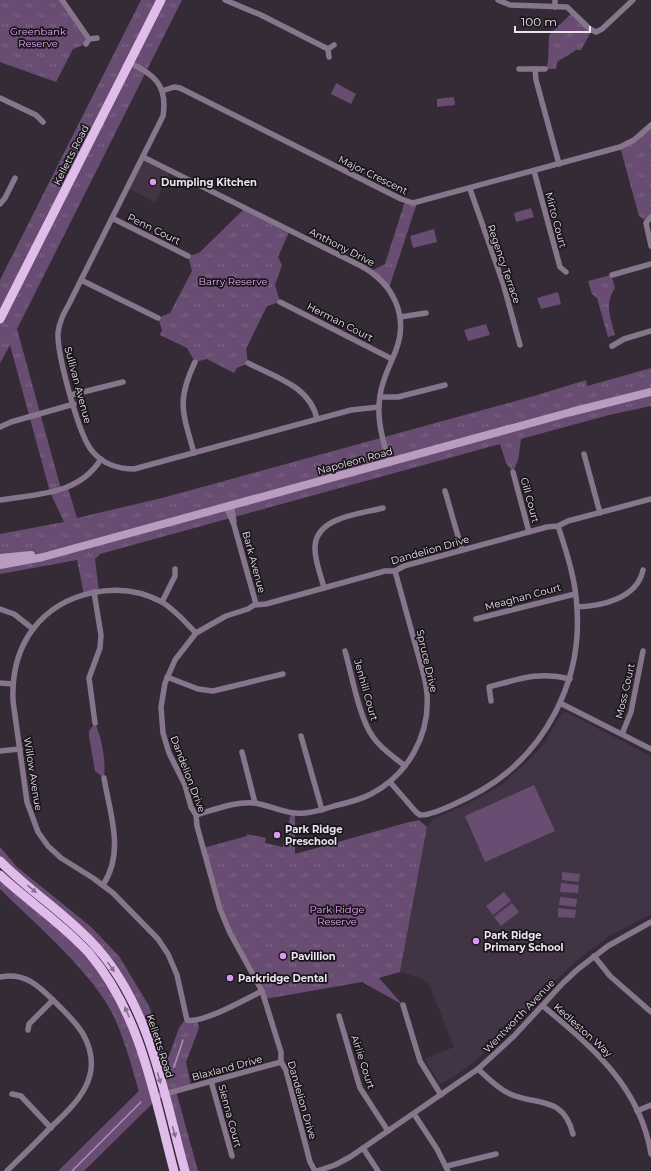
<svg xmlns="http://www.w3.org/2000/svg" width="651" height="1171" font-family="Montserrat,sans-serif">
  <style>
    .built { fill: #413545 }
    .grass { fill: #684c71 }
    .park { fill: url(#park-tufts) }
    .lines { fill: none; stroke-linecap: round; stroke-linejoin: round }
    .stream { stroke: #ae90b6; stroke-width: 1.5 }
    .minor { stroke: #87758c; stroke-width: 5.5 }
    .secondary { stroke: #b99dc1; stroke-width: 8 }
    .primary { stroke: #e0bceb; stroke-width: 9 }
    .oneway { fill: #86718d }
    .poi-dot { fill: #de98f2; stroke: #19151a; stroke-width: 1.5 }
    .labels { text-anchor: middle; dominant-baseline: central; stroke-width: 3.5; stroke-linejoin: round; paint-order: stroke }
    .park-label { font-size: 10px; fill: #e4abf5; stroke: #19151a }
    .street-label { font-size: 10px; fill: #e9e3eb; stroke: #19151a }
    .poi-label { font-size: 10px; font-weight: bold; fill: #e9e3eb; stroke: #19151a; text-anchor: start }
  </style>
  <defs>
    <pattern id="park-tufts" width="24" height="20" patternUnits="userSpaceOnUse"><rect width="24" height="20" fill="#684c71"/><path d="M3 7l-1-3M5 7V3M7 7l1-3M15 17l-1-3M17 17v-4M19 17l1-3" fill="none" stroke="#7e6685"/></pattern>
  </defs>
  <rect width="100%" height="100%" fill="#342b37"/>
  <g class="built">
    <path d="M143,157L171,170L155,202L127,188Z"/>
    <path d="M566,712L651,756V914L611,935L580,958L557,979L530,1009L494,1045L464,1070L443,1083H439L425,1059L454,1047L429,984L423,979L400,972L427,827L433,819L468,804L503,784L534,755L544,744L562,713Z"/>
  </g>
  <g class="grass">
    <path d="M336,83L356,94L351,104L331,94Z"/>
    <path d="M454,97L455,105L437,107V99Z"/>
    <path d="M531,208L534,217L516,222L514,213Z"/>
    <path d="M434,229L437,242L413,248L410,236Z"/>
    <path d="M558,292L561,304L541,309L537,298Z"/>
    <path d="M486,324L490,335L468,341L464,330Z"/>
    <path d="M95,723C102,739 106,760 104,778L95,771L89,736V731Z"/>
    <path d="M534,785L555,831L485,862L465,816Z"/>
    <path d="M562,872L580,874L579,882L562,880Z"/>
    <path d="M561,883L579,885L578,893L560,892Z"/>
    <path d="M504,892L511,901L493,915L486,906Z"/>
    <path d="M560,897L577,899L576,907L559,905Z"/>
    <path d="M512,903L519,912L501,926L494,917Z"/>
    <path d="M558,908L576,910L575,918L558,917Z"/>
    <path d="M150,1080L155,1101L84,1171H58Z"/>
  </g>
  <g class="park">
    <path d="M0,0H62L89,39L86,44L73,49L56,82L0,62Z"/>
    <path d="M141,0H182L17,329L61,489L68,488L77,518L162,498L534,396L586,380L587,386L651,368V406L609,415L521,439L518,460L513,472L506,463L500,444L100,554L95,559L99,592L84,595L77,560L0,574V565L60,551L0,558V534L64,522L50,492L10,345L0,363V280Z"/>
    <path d="M573,12L592,30L581,50H576L557,62L556,69H545L548,62L549,35Z"/>
    <path d="M651,125V217L646,221L639,216L620,147Z"/>
    <path d="M405,201L417,203L389,288L371,271L385,264Z"/>
    <path d="M245,208L290,230L278,257L282,265L275,285L280,302L267,306L246,349L248,363L237,368L234,373L207,359L195,362L187,348L160,335L162,330L158,318L170,313L192,271L188,256L199,253Z"/>
    <path d="M611,275L615,288C604,303 611,319 615,335L608,337L597,298L592,294L588,281Z"/>
    <path d="M291,813L295,814V854L409,822L419,820L427,827L400,972L379,978L403,1005L362,982L265,999L230,933L203,848L247,836V834L266,838L265,843L283,847Z"/>
    <path d="M0,847L17,867L90,926L119,956L149,1006L166,1057L169,1056L179,1028L186,1018L197,1019L199,1028L186,1062L191,1086L176,1091L198,1171H185L147,1035L106,960L0,861Z"/>
    <path d="M0,875L59,925L115,989L150,1080L139,1092C132,1067 125,1042 115,1019C95,974 35,924 0,889Z"/>
  </g>
  <g class="lines">
    <g class="stream">
      <path d="M174,1067L183,1040"/>
      <path d="M72,1171L141,1102"/>
    </g>
    <g class="minor">
      <path d="M62,0L89,39"/>
      <path d="M225,0L261,15L328,49"/>
      <path d="M498,0L510,5L567,7L590,29L596,32L602,29L633,0"/>
      <path d="M555,0V7"/>
      <path d="M86,44L89,39L97,38"/>
      <path d="M329,57L328,49L334,45"/>
      <path d="M128,62C154,74 168,85 163,116L69,304C64,313 59,322 58,333C57,353 79,438 93,452C103,464 119,469 134,469L351,410L379,407"/>
      <path d="M519,69H545"/>
      <path d="M535,69L536,80L559,164"/>
      <path d="M162,91L174,87L180,88L401,199L413,203L620,147L634,140L651,125"/>
      <path d="M0,98L36,115L43,122"/>
      <path d="M143,157L363,267C393,284 409,316 396,350C390,366 382,379 380,396C376,419 383,440 389,462"/>
      <path d="M534,171L560,267L566,272"/>
      <path d="M470,189L503,283L520,345"/>
      <path d="M0,204L5,198L15,178"/>
      <path d="M651,217L646,223L651,246"/>
      <path d="M112,218L188,256"/>
      <path d="M612,275L651,264"/>
      <path d="M81,280L158,318"/>
      <path d="M280,302L392,359"/>
      <path d="M400,317L426,313"/>
      <path d="M612,346L624,339L651,331"/>
      <path d="M248,363C275,377 310,386 317,419"/>
      <path d="M71,395L123,382"/>
      <path d="M380,397H398L445,385"/>
      <path d="M0,427L11,422L74,404"/>
      <path d="M194,453C183,413 176,402 195,362"/>
      <path d="M584,454L600,513"/>
      <path d="M513,472L529,532"/>
      <path d="M445,491L462,550"/>
      <path d="M0,500C37,494 79,495 101,459"/>
      <path d="M231,504L234,522"/>
      <path d="M226,506L234,525L256,604"/>
      <path d="M324,588C321,575 315,562 315,549C314,517 360,514 383,508"/>
      <path d="M94,592L101,635L100,648L89,678L95,723"/>
      <path d="M162,602L175,576V569"/>
      <path d="M577,607C601,606 637,599 643,570"/>
      <path d="M0,609L14,614L33,629"/>
      <path d="M476,619L575,594"/>
      <path d="M196,633C185,622 175,610 162,602C120,579 62,591 33,629C17,650 12,676 13,701L27,802L38,832L48,846L61,858L93,878L113,893L158,939L168,954L177,975L187,1020C202,1024 246,999 262,991"/>
      <path d="M345,651C352,675 359,718 373,737C381,749 394,757 405,766"/>
      <path d="M167,677L198,689L213,691L283,674"/>
      <path d="M0,683L13,684"/>
      <path d="M491,701L489,687C519,679 539,671 570,679"/>
      <path d="M560,703L651,749"/>
      <path d="M622,734L631,712L643,651"/>
      <path d="M301,736L322,810"/>
      <path d="M0,751L20,749"/>
      <path d="M242,752L255,803"/>
      <path d="M390,782L416,812L420,815C433,816 470,797 482,790C545,753 582,682 577,609C576,581 567,553 558,526"/>
      <path d="M196,815C214,810 235,801 255,803C272,806 287,815 305,813C315,812 325,809 334,806C347,803 360,800 371,794C408,775 430,735 427,694C426,678 420,662 416,647C409,622 402,597 395,571"/>
      <path d="M103,885C125,852 110,814 104,778"/>
      <path d="M594,956L610,976L651,1012"/>
      <path d="M0,977C25,972 39,986 55,1002C65,1012 76,1022 83,1034C106,1075 78,1102 50,1128C36,1143 21,1157 7,1171"/>
      <path d="M403,1005L420,1061L441,1095"/>
      <path d="M543,1006C592,1047 640,1086 651,1154"/>
      <path d="M339,1016L360,1088L388,1131"/>
      <path d="M28,1030L29,1024L53,1000"/>
      <path d="M478,1069C488,1078 497,1088 510,1094C537,1106 563,1095 573,1134"/>
      <path d="M211,1081L232,1156"/>
      <path d="M12,1094L21,1096L51,1128"/>
      <path d="M154,1097L281,1062"/>
      <path d="M637,1111L651,1105"/>
      <path d="M414,1114L437,1149L448,1171"/>
      <path d="M363,1148L378,1171"/>
      <path d="M447,1166L496,1154"/>
      <path d="M315,1171L310,1162L286,1070L281,1062V1052L262,991L230,933L220,909L197,826L196,815L191,807L185,785L169,753L163,733L161,707L165,683L175,660L196,633L226,616L248,609L254,605L266,604L385,571H395L404,566L547,527L558,526L568,521L651,499"/>
      <path d="M317,1171L335,1165L350,1157L478,1069L514,1036L563,983L578,969L608,946L651,922"/>
    </g>
    <g class="secondary">
      <path d="M0,558L31,555"/>
      <path d="M0,565L43,557L571,412L651,392"/>
    </g>
    <g class="primary">
      <path d="M0,319L161,0"/>
      <path d="M0,861C30,892 68,915 97,948C151,1009 164,1095 185,1171"/>
      <path d="M0,875C29,902 63,924 89,953C141,1014 154,1096 174,1171"/>
    </g>
  </g>
  <defs><path id="oneway-solid" d="M-6-.8H1V-3.2L6.5 0L1 3.2V.8H-6Z"/></defs>
  <g class="oneway">
    <use href="#oneway-solid" transform="translate(32 889) rotate(40)"/>
    <use href="#oneway-solid" transform="translate(111 967) rotate(54)"/>
    <use href="#oneway-solid" transform="translate(127 1012) rotate(-114)"/>
    <use href="#oneway-solid" transform="translate(159 1078) rotate(74)"/>
    <use href="#oneway-solid" transform="translate(174 1132) rotate(75)"/>
  </g>
  <g class="poi-dot">
    <circle cx="153" cy="182" r="4"/>
    <circle cx="277" cy="835" r="4"/>
    <circle cx="476" cy="941" r="4"/>
    <circle cx="283" cy="956" r="4"/>
    <circle cx="230" cy="978" r="4"/>
  </g>
  <g class="labels">
    <g class="park-label">
      <text x="38" y="31">Greenbank<tspan x="38" dy="12">Reserve</tspan></text>
      <text x="233" y="281">Barry Reserve</text>
      <text x="337" y="909">Park Ridge<tspan x="337" dy="12">Reserve</tspan></text>
    </g>
    <g class="street-label">
      <text transform="translate(71 155) rotate(-63)">Kelletts Road</text>
      <text transform="translate(373 175) rotate(26)">Major Crescent</text>
      <text transform="translate(556 220) rotate(75)">Mirto Court</text>
      <text transform="translate(154 229) rotate(26)">Penn Court</text>
      <text transform="translate(342 247) rotate(27)">Anthony Drive</text>
      <text transform="translate(504 264) rotate(71)">Regency Terrace</text>
      <text transform="translate(340 322) rotate(27)">Herman Court</text>
      <text transform="translate(78 385) rotate(75)">Sullivan Avenue</text>
      <text transform="translate(355 461) rotate(-15)">Napoleon Road</text>
      <text transform="translate(530 500) rotate(75)">Gill Court</text>
      <text transform="translate(430 550) rotate(-16)">Dandelion Drive</text>
      <text transform="translate(254 562) rotate(75)">Bark Avenue</text>
      <text transform="translate(523 597) rotate(-15)">Meaghan Court</text>
      <text transform="translate(427 661) rotate(77)">Spruce Drive</text>
      <text transform="translate(366 690) rotate(74)">Jenhill Court</text>
      <text transform="translate(625 691) rotate(-77)">Moss Court</text>
      <text transform="translate(33 774) rotate(81)">Willow Avenue</text>
      <text transform="translate(188 774) rotate(69)">Dandelion Drive</text>
      <text transform="translate(519 1016) rotate(-46)">Wentworth Avenue</text>
      <text transform="translate(583 1030) rotate(42)">Kedleston Way</text>
      <text transform="translate(160 1046) rotate(72)">Kelletts Road</text>
      <text transform="translate(363 1062) rotate(72)">Airlie Court</text>
      <text transform="translate(227 1068) rotate(-15)">Blaxland Drive</text>
      <text transform="translate(302 1100) rotate(74)">Dandelion Drive</text>
      <text transform="translate(230 1116) rotate(75)">Sienna Court</text>
    </g>
    <g class="poi-label">
      <text x="161" y="182">Dumpling Kitchen</text>
      <text x="285" y="829">Park Ridge<tspan x="285" dy="12">Preschool</tspan></text>
      <text x="484" y="935">Park Ridge<tspan x="484" dy="12">Primary School</tspan></text>
      <text x="291" y="956">Pavillion</text>
      <text x="238" y="978">Parkridge Dental</text>
    </g>
  </g>
  <path d="M515 26v6h75v-6" fill="none" stroke="#e9e3eb" stroke-width="2"/>
  <text x="521" y="26" font-size="12" fill="#e9e3eb" stroke="#19151a" stroke-width="3" paint-order="stroke">100 m</text>
</svg>
